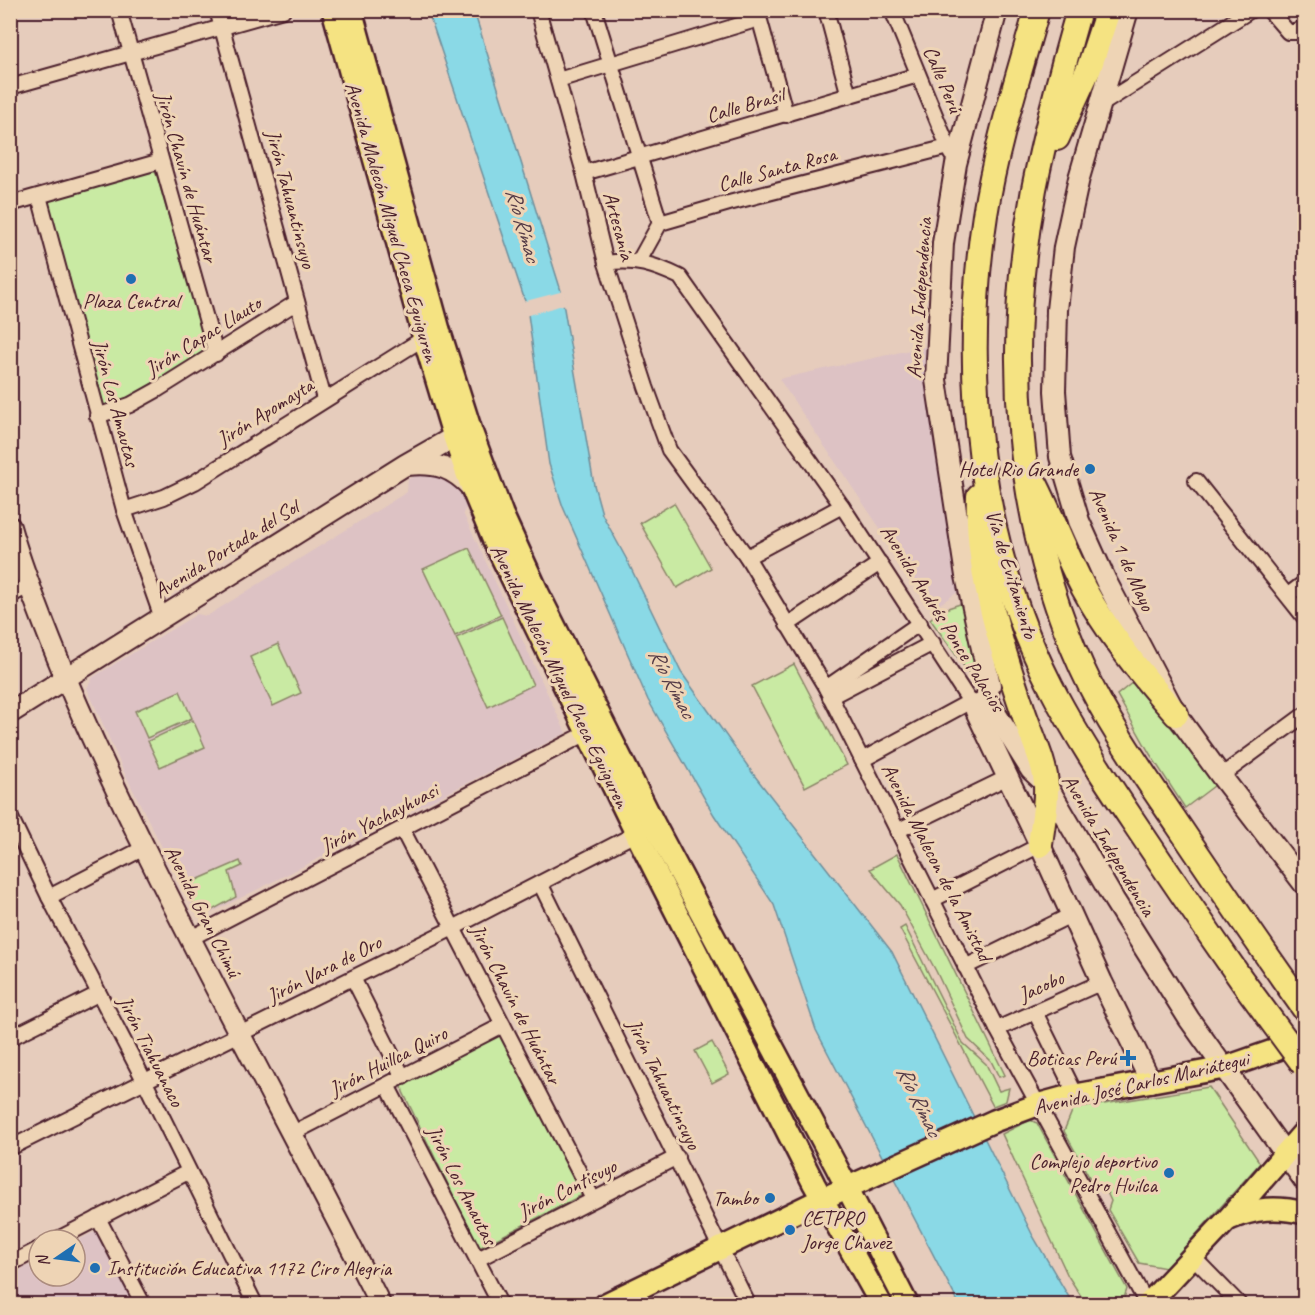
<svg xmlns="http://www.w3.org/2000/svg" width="1315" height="1315" font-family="Caveat,sans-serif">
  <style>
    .built { fill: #ddc2c4 }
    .green { fill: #c9eaa3; stroke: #8a8467; stroke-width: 1.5 }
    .water { fill: #8ad9e6; stroke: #708f9b; stroke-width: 1.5 }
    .pier { fill: #e6ccbc }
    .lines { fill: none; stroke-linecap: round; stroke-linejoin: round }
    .street-casing { stroke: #4a1f2b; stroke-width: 18 }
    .secondary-casing { stroke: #4a1f2b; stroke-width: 24 }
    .primary-casing { stroke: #4a1f2b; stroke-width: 26 }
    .highway-casing { stroke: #4a1f2b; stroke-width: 28 }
    .street { stroke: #eed4b5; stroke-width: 14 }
    .secondary { stroke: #eed4b5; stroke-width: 20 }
    .primary { stroke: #f5e382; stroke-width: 21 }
    .highway { stroke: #f5e382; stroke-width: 24 }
    .highway-bridge-casing { stroke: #4a1f2b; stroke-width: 28; stroke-linecap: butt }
    .highway-bridge { stroke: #f5e382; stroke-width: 24 }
    .poi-dot { fill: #1f6fb2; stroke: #eed4b5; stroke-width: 2 }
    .labels { text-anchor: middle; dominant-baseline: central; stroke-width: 6; stroke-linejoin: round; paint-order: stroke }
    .street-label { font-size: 21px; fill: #4a1f2b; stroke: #eed4b5 }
    .poi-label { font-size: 21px; fill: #4a1f2b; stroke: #eed4b5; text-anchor: end }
    .water-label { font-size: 22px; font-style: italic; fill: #543b47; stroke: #eed4b5 }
  </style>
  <rect width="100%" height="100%" fill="#e6ccbc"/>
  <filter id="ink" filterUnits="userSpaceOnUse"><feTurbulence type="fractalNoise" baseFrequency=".0167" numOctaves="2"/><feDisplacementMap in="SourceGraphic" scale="12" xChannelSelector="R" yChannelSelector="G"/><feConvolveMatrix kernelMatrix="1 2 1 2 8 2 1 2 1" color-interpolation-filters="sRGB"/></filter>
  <g filter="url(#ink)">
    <g class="built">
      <path d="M928,346L937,456L958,592L934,608L779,379Z"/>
      <path d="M436,472L446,474L470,500L463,513L566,733L207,915L195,912L124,772L87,688L93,677L197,614L207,616L407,492L408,479L416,475Z"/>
      <path d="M96,1231L134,1304H11V1275L39,1260V1276H75V1242Z"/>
    </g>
    <g class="green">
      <path d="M148,170H154L157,176L206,346L201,354L132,396L105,406L102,404L47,206L48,200Z"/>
      <path d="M674,503L711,568L677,588L640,523Z"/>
      <path d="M469,548L501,615L455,636L423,569Z"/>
      <path d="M963,603L976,667L971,676L930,619L942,610Z"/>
      <path d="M502,617L533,685L488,707L456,638Z"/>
      <path d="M278,644L301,693L273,706L250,657Z"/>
      <path d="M794,664L847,765L805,787L752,686Z"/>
      <path d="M1133,682L1218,783L1185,808L1150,754L1117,695Z"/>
      <path d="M180,691L192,718L147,738L135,711Z"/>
      <path d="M193,720L205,747L160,767L148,741Z"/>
      <path d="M897,854L1005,1075L999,1077L991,1061L968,1039L936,971L900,905L870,869Z"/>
      <path d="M240,861L242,866L229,872L236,897L207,913L197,910L185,885Z"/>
      <path d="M905,926L963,1043L986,1064L999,1091L1009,1088L1006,1101L993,1106L900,929Z"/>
      <path d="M499,1032L584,1194L479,1248L403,1092L402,1086L405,1083Z"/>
      <path d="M712,1042L729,1074L712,1083L695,1051Z"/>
      <path d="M1209,1087L1260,1163L1166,1268L1139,1263L1108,1210L1111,1201L1105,1188L1093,1184L1064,1131L1073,1109Z"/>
      <path d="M1030,1120L1037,1123L1127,1289L1122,1304H1086L1068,1276L1002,1134Z"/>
    </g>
    <path class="water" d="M428,11H474L561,291L594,485L602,514L627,560L681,672L754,775L892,952L1033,1236L1073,1304H959L816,1030L774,905L714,815L648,700L563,507L549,464L527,307Z"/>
    <path class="pier" d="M564,291L566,304L525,316L522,302Z"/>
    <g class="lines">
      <defs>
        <g id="street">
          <path d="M119,10L216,354"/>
          <path d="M217,10L324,399"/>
          <path d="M538,10L584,173L606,263L646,387L669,450L747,557L826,688L997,1029L1147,1304"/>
          <path d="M594,10L660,223"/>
          <path d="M757,10L786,115"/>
          <path d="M826,10L849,96"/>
          <path d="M892,10L951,154"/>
          <path d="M1269,10L1288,32H1296L1304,27"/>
          <path d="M558,80L759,19"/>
          <path d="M10,87L283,10"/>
          <path d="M1099,106L1251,10"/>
          <path d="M584,173L918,75"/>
          <path d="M39,196L124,510L162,618"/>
          <path d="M10,204L161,161"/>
          <path d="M639,261L660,223L729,203L948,147"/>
          <path d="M606,263C634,258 655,265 680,277L842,506L976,711"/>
          <path d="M97,416L130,405L157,390L297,302"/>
          <path d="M1196,481L1304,617"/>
          <path d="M124,510L164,497L195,482L424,338"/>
          <path d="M747,557L842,506"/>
          <path d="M1288,595L1304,583"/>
          <path d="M10,596L28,586"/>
          <path d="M787,625L880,563"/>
          <path d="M826,688L920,623"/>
          <path d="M830,697L933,643"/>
          <path d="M862,760L971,701"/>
          <path d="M1221,776L1304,715"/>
          <path d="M10,816L49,897L145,1082L255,1304"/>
          <path d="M402,829L593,1199"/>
          <path d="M897,831L1008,777"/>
          <path d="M540,883L748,1304"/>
          <path d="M49,897L144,848"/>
          <path d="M932,900L1040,845"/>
          <path d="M189,939L587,733"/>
          <path d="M965,967L1071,915"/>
          <path d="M353,978L403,1077"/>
          <path d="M1035,1012L1076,1095"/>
          <path d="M997,1029L1102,982"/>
          <path d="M10,1038L98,994"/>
          <path d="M387,1085L500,1304"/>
          <path d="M293,1133L503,1025"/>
          <path d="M10,1148L453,928L641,831"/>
          <path d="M98,1218L143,1304"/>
          <path d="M56,1240L188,1172"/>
          <path d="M1193,1257L1239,1304"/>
          <path d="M478,1259L677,1157"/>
          <path d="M10,1264L39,1249"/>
        </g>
        <g id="secondary">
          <path d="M997,10L956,164L943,243L936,380L966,576L990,685L986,698L976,711L1040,845L1102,982L1151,1082"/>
          <path d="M1128,10L1079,178L1064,247L1057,310L1055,391L1060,457L1079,521L1106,581L1176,714L1221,776L1304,884"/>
          <path d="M407,465C436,462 452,467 472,488"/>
          <path d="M10,527C21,566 36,604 51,642C81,717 115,789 151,861C225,1010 305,1156 380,1304"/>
          <path d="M986,698L1031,770L1046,784L1114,900L1189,1019L1304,1180"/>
          <path d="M10,713L405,465L454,437L468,432"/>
        </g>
        <g id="primary">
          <path d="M333,10L424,338L454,437L472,488L494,541L636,833L814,1184L881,1304"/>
          <path d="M351,10L439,330L471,431L502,514L538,593L654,824L836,1166L907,1304"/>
          <path d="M1229,1219C1255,1208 1277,1206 1304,1213"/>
          <path d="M606,1304L822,1199L994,1121L1037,1105L1070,1096L1224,1068L1304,1040"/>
          <path d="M1148,1304L1228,1219L1304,1132"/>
        </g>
        <g id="highway">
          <path d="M1037,10C1018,78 996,145 985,215C961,372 978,544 1051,687C1075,734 1104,778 1133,821C1169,875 1206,929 1243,982"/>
          <path d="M1079,10C1062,69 1046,129 1034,189C1004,350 1014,518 1082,668C1107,723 1144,775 1178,825C1219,886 1261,948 1304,1008"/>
          <path d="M1057,138L1089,68L1108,10"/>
          <path d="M1036,485C1053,519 1066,555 1084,589C1109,635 1141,675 1176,714"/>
          <path d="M979,496C976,569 1000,643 1023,711C1030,733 1046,764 1046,786C1047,805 1042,826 1040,845"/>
        </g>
      </defs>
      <use href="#street" class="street-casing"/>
      <use href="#secondary" class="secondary-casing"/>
      <use href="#primary" class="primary-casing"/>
      <use href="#highway" class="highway-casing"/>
      <use href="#street" class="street"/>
      <use href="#secondary" class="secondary"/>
      <use href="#primary" class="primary"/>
      <use href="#highway" class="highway"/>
      <defs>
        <path id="highway-bridge" d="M1243,982L1304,1065"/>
      </defs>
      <use href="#highway-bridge" class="highway-bridge-casing"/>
      <use href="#highway-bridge" class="highway-bridge"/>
    </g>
  </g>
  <g class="poi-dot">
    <circle cx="131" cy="279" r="6"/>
    <circle cx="1090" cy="469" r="6"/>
    <path d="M1125 1049h6v6h6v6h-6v6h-6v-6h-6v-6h6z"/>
    <circle cx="1169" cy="1173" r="6"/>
    <circle cx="770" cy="1198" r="6"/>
    <circle cx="790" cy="1230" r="6"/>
    <circle cx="95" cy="1268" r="6"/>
  </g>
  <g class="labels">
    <g class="street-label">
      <text transform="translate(943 79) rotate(67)">Calle Perú</text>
      <text transform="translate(745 105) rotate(-16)">Calle Brasil</text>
      <text transform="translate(777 169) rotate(-15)">Calle Santa Rosa</text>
      <text transform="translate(187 177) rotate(74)">Jirón Chavín de Huántar</text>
      <text transform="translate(291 199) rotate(75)">Jirón Tahuantinsuyo</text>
      <text transform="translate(392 222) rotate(74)">Avenida Malecón Miguel Checa Eguiguren</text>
      <text transform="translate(619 226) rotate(75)">Artesanía</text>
      <text transform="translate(919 298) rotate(-86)">Avenida Independencia</text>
      <text transform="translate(203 336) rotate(-32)">Jirón Capac Llauto</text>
      <text transform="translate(116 403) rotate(75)">Jirón Los Amautas</text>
      <text transform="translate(265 412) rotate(-32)">Jirón Apomayta</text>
      <text transform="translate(226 549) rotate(-32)">Avenida Portada del Sol</text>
      <text transform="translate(1122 549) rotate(66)">Avenida 1 de Mayo</text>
      <text transform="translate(1012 574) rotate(73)">Vía de Evitamiento</text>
      <text transform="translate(943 618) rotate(58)">Avenida Andrés Ponce Palacios</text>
      <text transform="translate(560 676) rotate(64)">Avenida Malecón Miguel Checa Eguiguren</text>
      <text transform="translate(379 818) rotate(-27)">Jirón Yachayhuasi</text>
      <text transform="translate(1109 845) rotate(59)">Avenida Independencia</text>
      <text transform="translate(937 862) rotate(63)">Avenida Malecon de la Amistad</text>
      <text transform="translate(203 911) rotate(63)">Avenida Gran Chimú</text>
      <text transform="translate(324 969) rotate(-27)">Jirón Vara de Oro</text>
      <text transform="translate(1041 986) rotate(-24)">Jacobo</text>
      <text transform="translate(516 1004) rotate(63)">Jirón Chavín de Huántar</text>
      <text transform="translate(151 1051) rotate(63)">Jirón Tiahuanaco</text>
      <text transform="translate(388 1061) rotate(-27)">Jirón Huillca Quiro</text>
      <text transform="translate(1141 1083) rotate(-13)">Avenida José Carlos Mariátegui</text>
      <text transform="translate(664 1084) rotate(64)">Jirón Tahuantinsuyo</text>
      <text transform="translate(462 1185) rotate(63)">Jirón Los Amautas</text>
      <text transform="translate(567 1189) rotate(-27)">Jirón Contisuyo</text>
    </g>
    <g class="poi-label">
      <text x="131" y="301" text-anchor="middle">Plaza Central</text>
      <text x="1078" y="469">Hotel Rio Grande</text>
      <text x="1116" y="1058">Boticas Perú</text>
      <text x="1157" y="1161">Complejo deportivo<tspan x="1157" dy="24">Pedro Huilca</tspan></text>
      <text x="758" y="1198">Tambo</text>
      <text x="802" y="1218" text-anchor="start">CETPRO<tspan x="802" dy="24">Jorge Chavez</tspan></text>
      <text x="107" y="1268" text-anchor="start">Institución Educativa 1172 Ciro Alegria</text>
    </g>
    <g class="water-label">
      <text transform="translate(523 225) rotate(74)">Río Rímac</text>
      <text transform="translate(672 683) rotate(62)">Río Rímac</text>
      <text transform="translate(919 1101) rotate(64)">Río Rímac</text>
    </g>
  </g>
  <rect width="1315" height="1315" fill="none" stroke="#eed4b5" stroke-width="36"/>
  <rect x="18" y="18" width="1279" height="1279" fill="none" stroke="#4a1f2b" stroke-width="2" filter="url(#ink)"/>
  <g transform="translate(57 1258) rotate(256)"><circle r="28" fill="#eed4b5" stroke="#ac8c7e" stroke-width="1.5"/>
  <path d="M0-4.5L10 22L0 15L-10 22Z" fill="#1f6fb2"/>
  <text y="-9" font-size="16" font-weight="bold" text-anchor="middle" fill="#4a1f2b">N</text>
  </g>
</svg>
